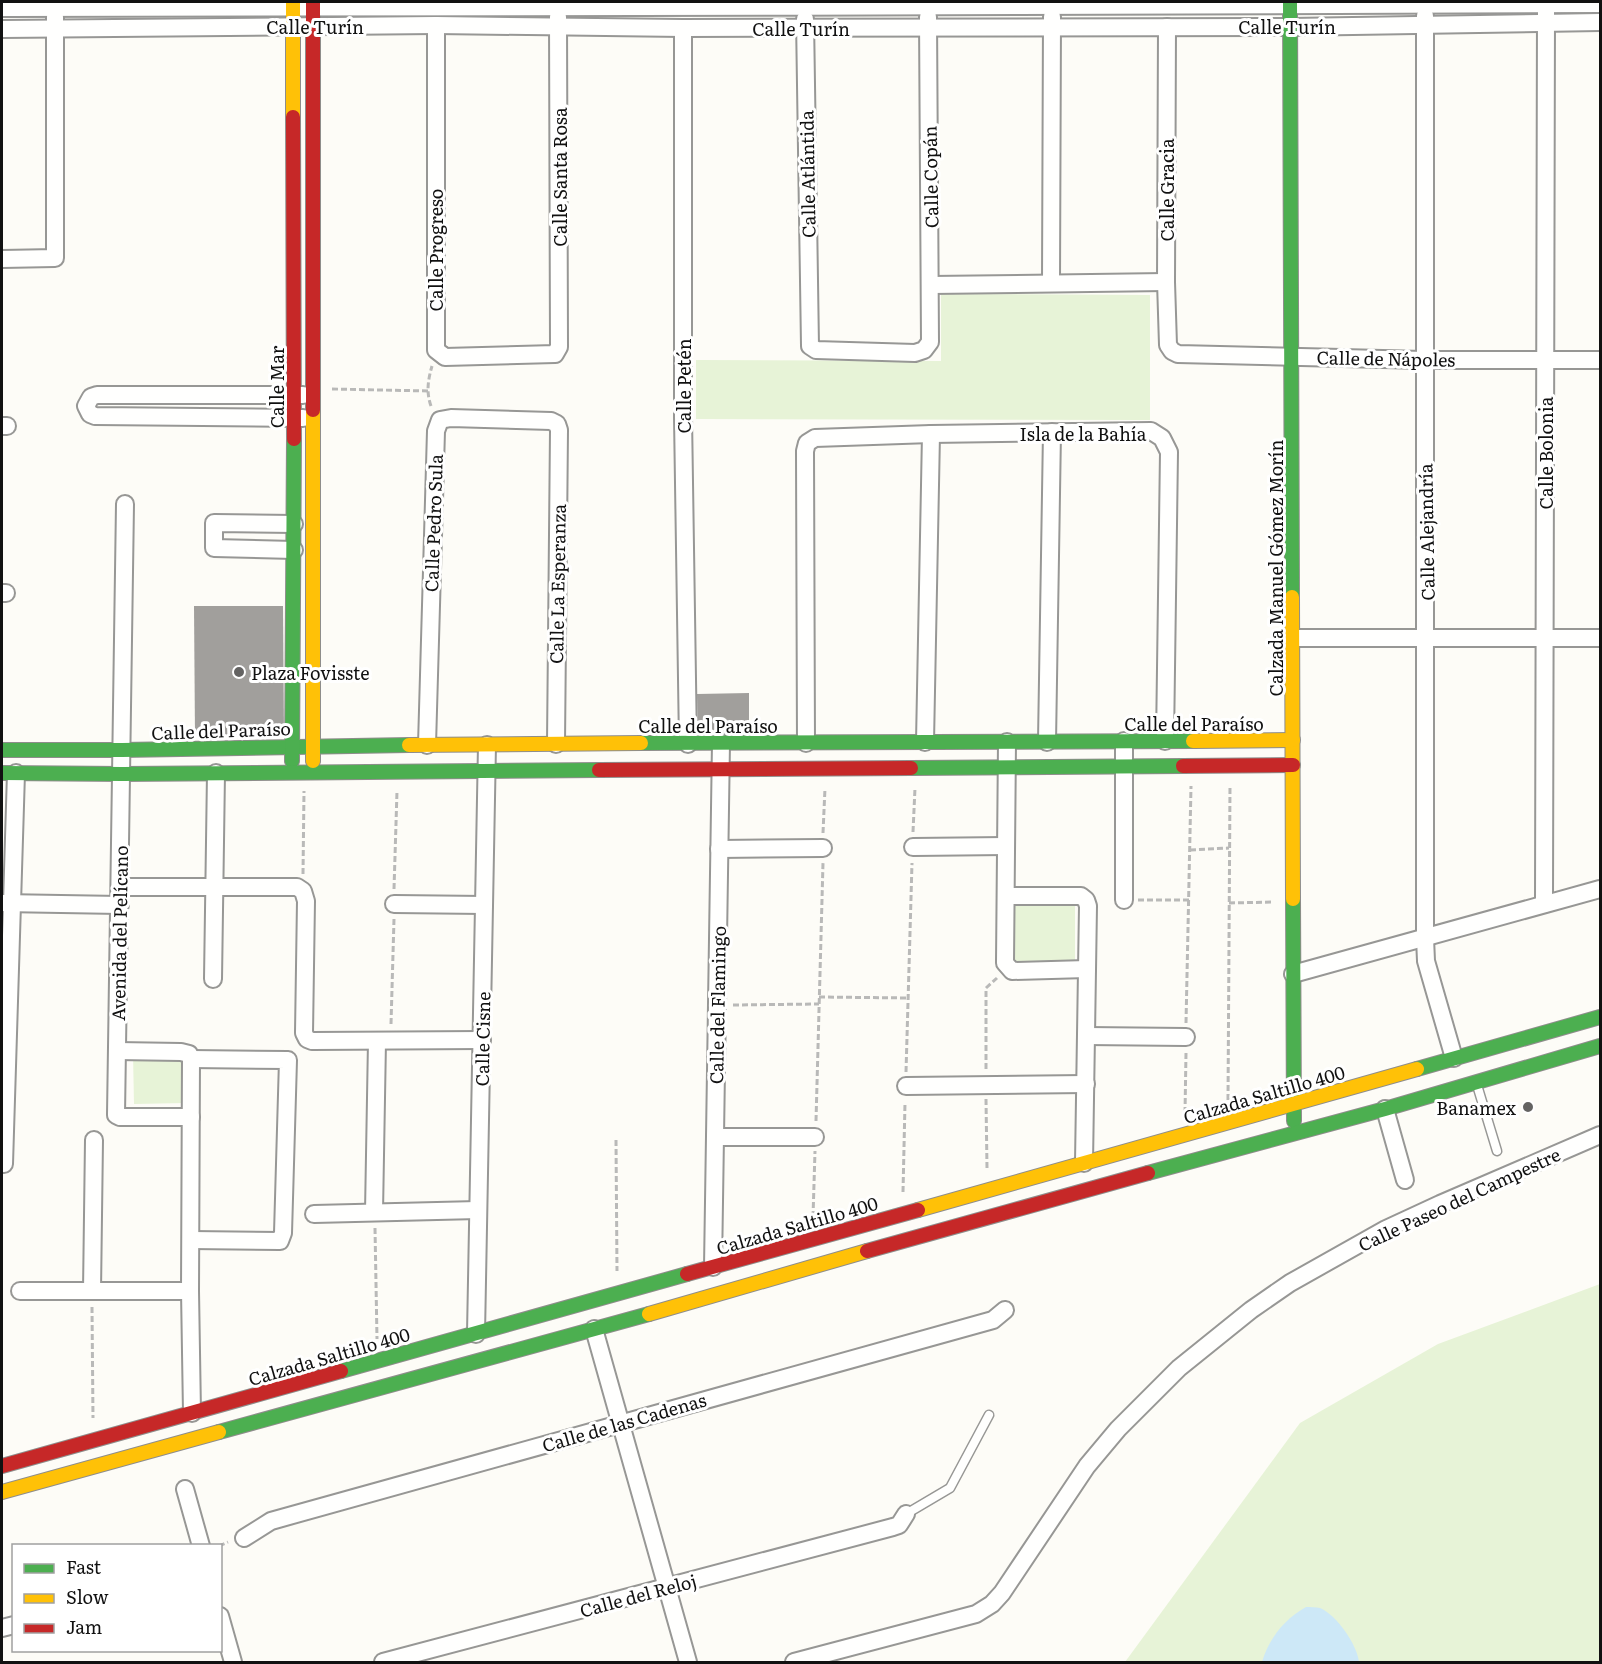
<svg xmlns="http://www.w3.org/2000/svg" width="1602" height="1664" font-family="Literata,serif">
  <style>
    .green { fill: #e7f3d7 }
    .water { fill: #cde8f7 }
    .building { fill: #a19f9c }
    .lines { fill: none; stroke-linecap: round; stroke-linejoin: round }
    .lane-casing { stroke: #979795; stroke-width: 11 }
    .street-casing { stroke: #979795; stroke-width: 20 }
    .fast-casing { stroke: #8e8d8b; stroke-width: 16 }
    .slow-casing { stroke: #8e8d8b; stroke-width: 16 }
    .jam-casing { stroke: #8e8d8b; stroke-width: 16 }
    .path { stroke: #b9b9b8; stroke-width: 3; stroke-dasharray: 6 3; stroke-linecap: butt }
    .lane { stroke: #fffffe; stroke-width: 8 }
    .street { stroke: #fffffe; stroke-width: 16 }
    .fast { stroke: #4caf50; stroke-width: 14 }
    .slow { stroke: #ffc107; stroke-width: 14 }
    .jam { stroke: #c62828; stroke-width: 14 }
    .poi-dot { fill: #646362; stroke: #fff; stroke-width: 2 }
    .labels { text-anchor: middle; dominant-baseline: central; stroke-width: 6; stroke-linejoin: round; paint-order: stroke }
    .street-label { font-size: 18px; fill: #111; stroke: #fff }
    .poi-label { font-size: 18px; fill: #111; stroke: #fff; text-anchor: start }
  </style>
  <rect width="100%" height="100%" fill="#fdfcf7"/>
  <g class="green">
    <path d="M941,294L1150,295V420L696,419V360L941,361Z"/>
    <rect x="1004" y="906" width="71" height="56"/>
    <path d="M185,1053L186,1103L134,1104L133,1054Z"/>
    <path d="M1600,1284V1662H1125L1300,1423L1438,1344Z"/>
  </g>
  <path class="water" d="M1306,1607C1310,1607 1316,1607 1320,1608C1337,1615 1357,1645 1359,1662H1262C1269,1639 1284,1619 1306,1607Z"/>
  <g class="building">
    <path d="M194,606H283L284,737H195Z"/>
    <path d="M749,693V736L698,737L697,694Z"/>
  </g>
  <g class="lines">
    <defs>
      <g id="lane">
        <path d="M1477,1085L1497,1151"/>
        <path d="M906,1514L950,1488L989,1415"/>
      </g>
      <g id="street">
        <path d="M2,8C534,7 1068,7 1600,4"/>
        <path d="M1425,16V938L1426,961L1454,1058"/>
        <path d="M805,19L810,346L816,350L915,353L924,350L930,342L928,17"/>
        <path d="M436,25V350L445,357L555,354L559,347L558,17"/>
        <path d="M1167,27L1166,282L1168,345L1172,351L1178,354L1424,360H1600"/>
        <path d="M683,28V417L688,744"/>
        <path d="M2,29L436,25L683,28L1290,27L1600,22"/>
        <path d="M2,259L55,258V17"/>
        <path d="M1051,283L1052,17"/>
        <path d="M931,285L1166,282"/>
        <path d="M303,395H97L91,397L86,406L90,414L95,416L303,418"/>
        <path d="M2,426H7"/>
        <path d="M125,504L116,1115L120,1117H191"/>
        <path d="M294,524L214,523V548L294,550"/>
        <path d="M2,593H6"/>
        <path d="M1293,638H1600"/>
        <path d="M1124,741V900"/>
        <path d="M925,742L931,434"/>
        <path d="M1007,742L1005,963L1012,971L1087,969"/>
        <path d="M1047,742L1052,432"/>
        <path d="M806,743L805,451L807,443L815,438L931,434L1151,431L1162,438L1169,452L1165,741"/>
        <path d="M427,745L436,431L440,420L451,418L551,421L557,424L559,430L556,744"/>
        <path d="M913,847L1006,846"/>
        <path d="M719,849L823,848"/>
        <path d="M120,887H297L303,891L306,901L304,1033L307,1039L312,1041L482,1040"/>
        <path d="M1006,896H1081L1086,900L1088,906L1084,1163"/>
        <path d="M2,903L120,905"/>
        <path d="M394,904L484,905"/>
        <path d="M1544,904L1546,11"/>
        <path d="M1293,974L1600,889"/>
        <path d="M213,979L216,773"/>
        <path d="M1086,1036L1186,1037"/>
        <path d="M117,1051L181,1052L189,1054L191,1059L190,1291L192,1413"/>
        <path d="M906,1086L1086,1084"/>
        <path d="M1385,1109L1405,1180"/>
        <path d="M715,1137H815"/>
        <path d="M4,1164L16,773"/>
        <path d="M374,1212L377,1041"/>
        <path d="M314,1214L478,1210"/>
        <path d="M191,1240L280,1241L283,1233L288,1060L191,1059"/>
        <path d="M713,1267L721,743"/>
        <path d="M20,1291H190"/>
        <path d="M92,1291L94,1140"/>
        <path d="M594,1329L688,1662"/>
        <path d="M476,1334L487,745"/>
        <path d="M185,1489L201,1546"/>
        <path d="M244,1538L271,1521L993,1320L1005,1310"/>
        <path d="M220,1616L233,1662"/>
        <path d="M2,1628L14,1625"/>
        <path d="M383,1662L893,1527L899,1525L906,1514"/>
        <path d="M794,1662L976,1614L992,1604L1002,1593L1087,1466L1118,1429L1179,1368L1251,1310L1290,1283L1386,1229L1440,1204L1600,1135"/>
      </g>
      <g id="fast">
        <path d="M1290,2L1292,597"/>
        <path d="M641,743L1193,741"/>
        <path d="M2,750H122L409,745"/>
        <path d="M292,761L294,439"/>
        <path d="M911,768L1183,766"/>
        <path d="M2,773L122,774L599,770"/>
        <path d="M1293,899L1294,1121"/>
        <path d="M1417,1069L1600,1017"/>
        <path d="M1148,1173L1385,1109L1600,1046"/>
        <path d="M341,1371L687,1274"/>
        <path d="M219,1432L649,1314"/>
      </g>
      <g id="slow">
        <path d="M293,2V117"/>
        <path d="M313,410V761"/>
        <path d="M1292,597L1293,899"/>
        <path d="M1193,741L1293,740"/>
        <path d="M409,745L641,743"/>
        <path d="M918,1210L1417,1069"/>
        <path d="M649,1314L867,1251"/>
        <path d="M2,1492L219,1432"/>
      </g>
      <g id="jam">
        <path d="M313,2V410"/>
        <path d="M293,117L294,439"/>
        <path d="M1183,766L1293,765"/>
        <path d="M599,770L911,768"/>
        <path d="M867,1251L1148,1173"/>
        <path d="M687,1274L918,1210"/>
        <path d="M2,1466L341,1371"/>
      </g>
    </defs>
    <use href="#lane" class="lane-casing"/>
    <use href="#street" class="street-casing"/>
    <use href="#fast" class="fast-casing"/>
    <use href="#slow" class="slow-casing"/>
    <use href="#jam" class="jam-casing"/>
    <g class="path">
      <path d="M332,389L428,391"/>
      <path d="M431,406C426,392 428,380 432,366"/>
      <path d="M913,832L915,788"/>
      <path d="M823,833L825,788"/>
      <path d="M1190,850L1229,848"/>
      <path d="M303,874L304,791"/>
      <path d="M394,889L397,791"/>
      <path d="M1138,900H1189"/>
      <path d="M1229,903L1273,902"/>
      <path d="M819,997L909,998"/>
      <path d="M733,1005L819,1004"/>
      <path d="M1186,1023L1191,786"/>
      <path d="M391,1024L394,919"/>
      <path d="M986,1069V988L997,978"/>
      <path d="M906,1072L912,863"/>
      <path d="M986,1099L987,1168"/>
      <path d="M1228,1100L1230,786"/>
      <path d="M1185,1113L1186,1053"/>
      <path d="M816,1121L823,863"/>
      <path d="M616,1140L617,1271"/>
      <path d="M903,1192L905,1103"/>
      <path d="M813,1217L815,1151"/>
      <path d="M375,1228L377,1339"/>
      <path d="M92,1307L93,1418"/>
      <path d="M219,1546L228,1542"/>
    </g>
    <use href="#lane" class="lane"/>
    <use href="#street" class="street"/>
    <use href="#fast" class="fast"/>
    <use href="#slow" class="slow"/>
    <use href="#jam" class="jam"/>
  </g>
  <g class="poi-dot">
    <circle cx="239" cy="672" r="6"/>
    <circle cx="1528" cy="1107" r="6"/>
  </g>
  <g class="labels">
    <g class="street-label">
      <text x="315" y="26">Calle Turín</text>
      <text x="1287" y="26">Calle Turín</text>
      <text x="801" y="28">Calle Turín</text>
      <text transform="translate(807 174) rotate(-91)">Calle Atlántida</text>
      <text transform="translate(559 177) rotate(-90)">Calle Santa Rosa</text>
      <text transform="translate(930 177) rotate(-91)">Calle Copán</text>
      <text transform="translate(1166 190) rotate(-90)">Calle Gracia</text>
      <text transform="translate(435 250) rotate(-90)">Calle Progreso</text>
      <text transform="translate(1386 358) rotate(1)">Calle de Nápoles</text>
      <text transform="translate(683 386) rotate(-90)">Calle Petén</text>
      <text transform="translate(276 387) rotate(-90)">Calle Mar</text>
      <text x="1083" y="433">Isla de la Bahía</text>
      <text transform="translate(1545 453) rotate(-90)">Calle Bolonia</text>
      <text transform="translate(433 523) rotate(-88)">Calle Pedro Sula</text>
      <text transform="translate(1426 532) rotate(-91)">Calle Alejandría</text>
      <text transform="translate(1275 568) rotate(-90)">Calzada Manuel Gómez Morín</text>
      <text transform="translate(557 584) rotate(-89)">Calle La Esperanza</text>
      <text x="1194" y="723">Calle del Paraíso</text>
      <text x="708" y="725">Calle del Paraíso</text>
      <text transform="translate(221 730) rotate(-2)">Calle del Paraíso</text>
      <text transform="translate(119 933) rotate(-89)">Avenida del Pelícano</text>
      <text transform="translate(717 1005) rotate(-89)">Calle del Flamingo</text>
      <text transform="translate(482 1039) rotate(-89)">Calle Cisne</text>
      <text transform="translate(1264 1094) rotate(-16)">Calzada Saltillo 400</text>
      <text transform="translate(1459 1199) rotate(-25)">Calle Paseo del Campestre</text>
      <text transform="translate(797 1225) rotate(-16)">Calzada Saltillo 400</text>
      <text transform="translate(329 1356) rotate(-16)">Calzada Saltillo 400</text>
      <text transform="translate(624 1422) rotate(-16)">Calle de las Cadenas</text>
      <text transform="translate(638 1595) rotate(-15)">Calle del Reloj</text>
    </g>
    <g class="poi-label">
      <text x="251" y="672">Plaza Fovisste</text>
      <text x="1516" y="1107" text-anchor="end">Banamex</text>
    </g>
  </g>
  <rect width="1602" height="1664" fill="none" stroke="#111111" stroke-width="6"/>
  <rect x="12" y="1544" width="210" height="108" fill="#ffffff" stroke="#a0a0a0" stroke-width="1.5"/>
  <rect x="24" y="1564" width="30" height="9" fill="#4caf50" stroke="#a0a0a0" stroke-width="1.5"/>
  <text x="66" y="1574" font-size="18" fill="#111111">Fast</text>
  <rect x="24" y="1594" width="30" height="9" fill="#ffc107" stroke="#a0a0a0" stroke-width="1.5"/>
  <text x="66" y="1604" font-size="18" fill="#111111">Slow</text>
  <rect x="24" y="1624" width="30" height="9" fill="#c62828" stroke="#a0a0a0" stroke-width="1.5"/>
  <text x="66" y="1634" font-size="18" fill="#111111">Jam</text>
</svg>
